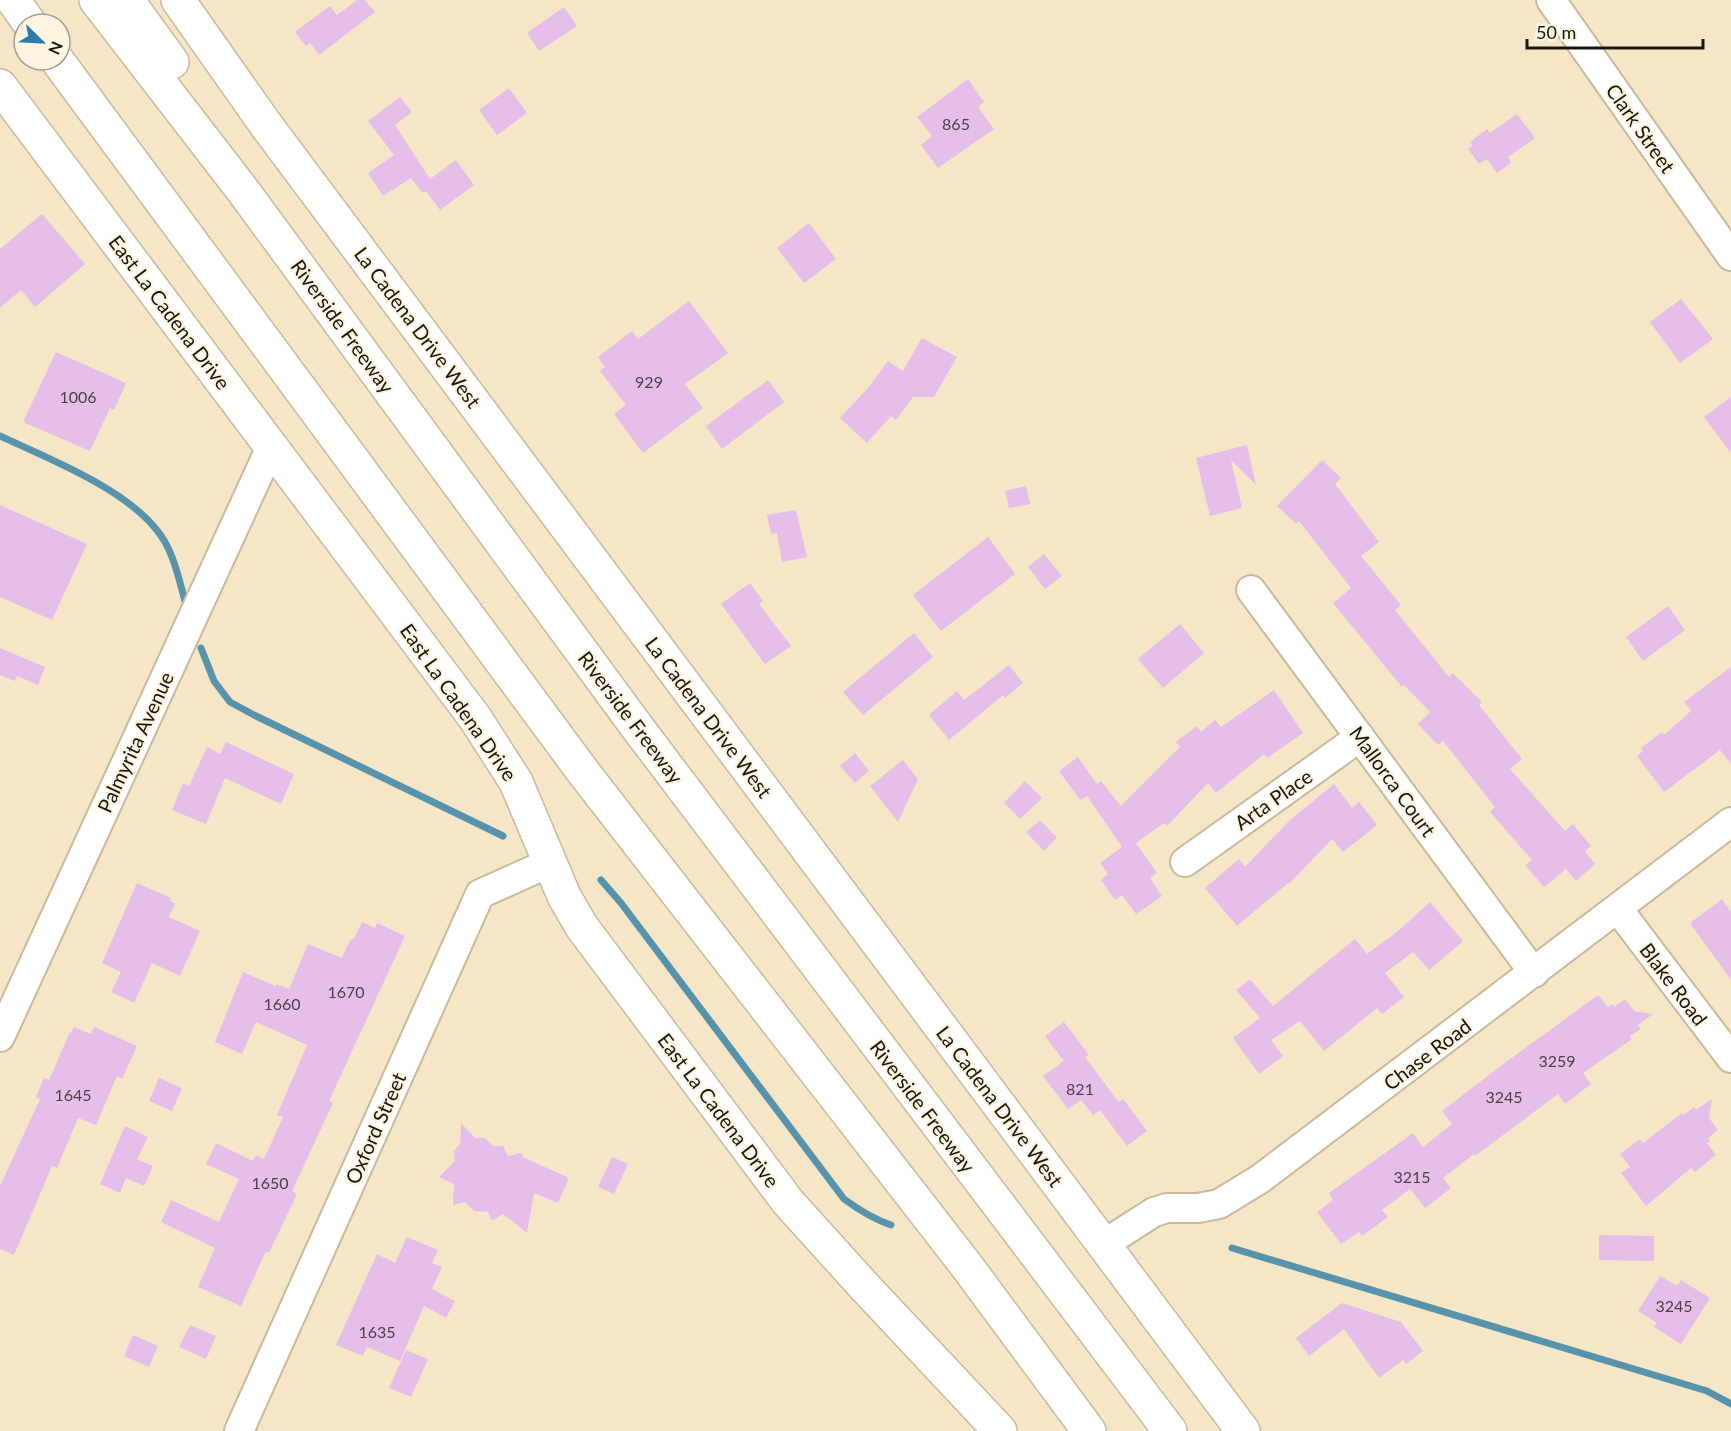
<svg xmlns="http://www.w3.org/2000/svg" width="1731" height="1431" font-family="Lato,sans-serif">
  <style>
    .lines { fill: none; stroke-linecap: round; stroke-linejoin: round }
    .stream { stroke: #5794ac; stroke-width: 7 }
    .building { fill: #e5bfea }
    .minor-casing { stroke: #c8ba9c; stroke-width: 32 }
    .major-casing { stroke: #c8ba9c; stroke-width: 36 }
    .highway-casing { stroke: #c8ba9c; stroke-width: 36 }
    .minor { stroke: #fff; stroke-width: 28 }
    .major { stroke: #fff; stroke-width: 33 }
    .highway { stroke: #fff; stroke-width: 33 }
    .labels { text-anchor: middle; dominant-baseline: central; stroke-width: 4.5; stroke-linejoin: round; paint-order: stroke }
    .number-label { font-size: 16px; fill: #4e4043 }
    .street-label { font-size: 20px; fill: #1b160b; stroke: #fdf4e1 }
  </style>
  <rect width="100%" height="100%" fill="#f5e6c7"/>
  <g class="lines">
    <g class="stream">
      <path d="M0,436C48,458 123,488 156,529C173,549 178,576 185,601"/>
      <path d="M201,648L214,681L230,702L254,715L503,836"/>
      <path d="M601,880L621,903L844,1199C859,1210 873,1219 891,1225"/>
      <path d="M1232,1248L1707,1391L1731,1404"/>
    </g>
  </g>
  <g class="building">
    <path d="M357,0H365L375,12L319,55L310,43L306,46L295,32L330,6L337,15Z"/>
    <path d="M564,7L577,26L539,51L527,33Z"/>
    <path d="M968,79L984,102L978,107L994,129L938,168L921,145L932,136L917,117Z"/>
    <path d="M509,88L527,113L497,135L479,110Z"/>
    <path d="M400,97L412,112L395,125L430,179L456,160L474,185L440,210L426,191L423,193L411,178L383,196L368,173L394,155L368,121Z"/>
    <path d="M1517,114L1535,138L1508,157L1511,163L1497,173L1487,159L1479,164L1468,149L1473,145L1470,142L1487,129L1490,133Z"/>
    <path d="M42,214L85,264L35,307L21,290L0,308V249Z"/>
    <path d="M809,223L836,259L804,283L777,248Z"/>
    <path d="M1681,299L1713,339L1680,363L1650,322Z"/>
    <path d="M689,301L728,353L685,384L703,408L643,453L614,414L626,405L600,371L605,367L598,357L632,331L638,339Z"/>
    <path d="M922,338L957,357L934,397H913L896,420L891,416L867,443L840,418L868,388L888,361L903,371Z"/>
    <path d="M56,352L126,383L114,410L110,408L90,451L23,422Z"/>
    <path d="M768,380L784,402L722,449L706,426Z"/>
    <path d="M1731,397V453L1704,417Z"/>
    <path d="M1247,445L1256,485L1231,460L1242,508L1210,516L1196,458Z"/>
    <path d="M1322,460L1341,478L1335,484L1379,542L1361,556L1401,605L1395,610L1449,677L1453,673L1482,702L1479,705L1522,759L1510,769L1565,831L1573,824L1591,846L1585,851L1595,864L1576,881L1566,869L1544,887L1525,865L1532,860L1490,812L1495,807L1443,741L1438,745L1418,724L1430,712L1404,685L1402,687L1333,603L1351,588L1299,521L1296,524L1277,506Z"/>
    <path d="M1026,486L1030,504L1009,508L1005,491Z"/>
    <path d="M0,505L87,544L52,620L0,597Z"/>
    <path d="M796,510L807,557L782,562L777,533L771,534L767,515Z"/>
    <path d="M988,537L1015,574L941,631L913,595Z"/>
    <path d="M1044,554L1062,576L1045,589L1028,567Z"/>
    <path d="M750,583L763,601L759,604L791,646L765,664L721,604Z"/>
    <path d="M1668,606L1685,630L1643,661L1626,637Z"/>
    <path d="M1180,624L1204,653L1163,688L1138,659Z"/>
    <path d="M914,633L933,657L863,715L843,692Z"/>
    <path d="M0,648L45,667L38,685L17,676L15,681L0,675Z"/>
    <path d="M1009,665L1023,683L1005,698L1003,695L949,740L929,715L957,691L964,700Z"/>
    <path d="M1731,667V764L1720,750L1664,792L1637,756L1643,751L1641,748L1662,732L1664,735L1691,711L1684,702Z"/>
    <path d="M1274,690L1303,733L1267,758L1264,754L1216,793L1208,783L1167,826L1164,823L1136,843L1157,873L1150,878L1162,896L1136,914L1122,895L1115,900L1101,880L1108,874L1100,863L1122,847L1087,796L1080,800L1059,771L1078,757L1097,784L1101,781L1121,806L1180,747L1176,742L1197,726L1201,732L1215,720L1221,727Z"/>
    <path d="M226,742L294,774L281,804L225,778L206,824L172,810L183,783L189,786L207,747L220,754Z"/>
    <path d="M855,753L869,771L855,783L840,766Z"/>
    <path d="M903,760L918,779L898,822L870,786Z"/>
    <path d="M1025,781L1042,798L1020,819L1004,803Z"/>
    <path d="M1334,784L1352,808L1359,802L1377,825L1343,852L1332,839L1289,884L1288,883L1237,926L1205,888L1239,859L1245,867L1290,820Z"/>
    <path d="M1040,820L1057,838L1044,851L1026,832Z"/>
    <path d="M137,883L171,898L170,901L175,903L169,917L200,931L180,976L152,963L134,1003L111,992L121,972L102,963Z"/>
    <path d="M1722,899L1731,912V980L1690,923Z"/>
    <path d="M1430,902L1463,941L1429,970L1413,952L1385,973L1404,997L1382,1014L1377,1008L1324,1051L1300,1021L1271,1040L1283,1056L1259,1074L1233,1038L1260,1018L1236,990L1250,979L1273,1006L1355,939L1367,954L1397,932Z"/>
    <path d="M362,922L375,928L377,923L405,936L329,1101L333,1103L292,1191L297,1194L269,1253L266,1251L241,1306L198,1287L215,1248L161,1222L171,1200L219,1222L239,1179L206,1164L216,1143L253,1161L256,1155L264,1159L283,1117L277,1115L307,1045L256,1022L242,1054L215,1042L243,972L275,986L276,984L289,989L308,944L342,958L350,940L354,939Z"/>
    <path d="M1598,995L1608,1007L1612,1004L1614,1007L1625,999L1634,1011L1653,1014L1638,1025L1641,1029L1630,1036L1632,1039L1583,1073L1591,1084L1565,1104L1558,1094L1475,1156L1474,1154L1443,1178L1451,1188L1425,1208L1410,1189L1382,1210L1388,1217L1362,1236L1359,1232L1341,1244L1317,1212L1333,1200L1329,1193L1413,1133L1423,1147L1452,1124L1442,1111L1502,1065Z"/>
    <path d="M1064,1022L1089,1055L1085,1057L1117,1100L1119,1102L1123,1099L1147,1131L1127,1146L1100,1110L1093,1115L1081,1100L1068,1109L1043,1076L1064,1061L1045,1036Z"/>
    <path d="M74,1027L91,1034L94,1027L137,1046L122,1079L117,1076L96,1125L78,1118L57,1168L52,1166L14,1255L0,1249V1186L40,1099L36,1097L44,1078L49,1080L70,1032L71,1033Z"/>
    <path d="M159,1078L182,1088L172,1111L149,1101Z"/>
    <path d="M1712,1099L1709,1118L1718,1130L1708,1138L1710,1141L1707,1143L1716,1155L1695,1172L1691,1168L1646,1206L1621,1173L1630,1167L1620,1154L1640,1139L1643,1143L1682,1113L1684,1115L1694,1107L1696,1110Z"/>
    <path d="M461,1123L475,1138H485L493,1146H503L508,1156L521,1153L523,1157L569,1178L558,1203L534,1193L527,1233L503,1214L492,1221L488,1212L474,1211L465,1202L453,1205L454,1184L439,1177L455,1161L454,1151L460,1144Z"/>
    <path d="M125,1126L148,1137L137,1159L153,1166L144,1186L126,1178L120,1193L100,1184Z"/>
    <path d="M612,1157L628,1164L614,1194L598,1187Z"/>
    <path d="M1599,1235L1654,1236V1261L1599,1260Z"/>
    <path d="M407,1237L438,1250L432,1263L442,1267L432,1289L455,1301L446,1318L424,1306L400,1361L367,1347L363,1356L336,1345L377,1254L395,1263Z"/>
    <path d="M1660,1276L1677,1286L1681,1280L1710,1298L1681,1344L1654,1327L1657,1323L1638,1311Z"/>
    <path d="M1342,1303L1401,1322L1423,1351L1406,1364L1403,1360L1379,1378L1344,1329L1309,1356L1296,1338Z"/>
    <path d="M190,1325L216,1336L206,1359L179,1347Z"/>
    <path d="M133,1335L158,1346L149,1367L124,1356Z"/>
    <path d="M406,1350L428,1359L411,1397L389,1388Z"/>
  </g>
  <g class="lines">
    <defs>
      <g id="minor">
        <path d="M1551,0L1731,256"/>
        <path d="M1251,590L1534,973"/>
        <path d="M1185,862L1360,737"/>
        <path d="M1618,909L1731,1058"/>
        <path d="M0,1037L271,447"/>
        <path d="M1104,1244L1154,1212L1167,1208H1198L1219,1204L1260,1179L1731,822"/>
        <path d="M239,1431L480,894L549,863"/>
      </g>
      <g id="major">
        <path d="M178,0L266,125L1243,1431"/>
        <path d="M0,86L475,718L516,782L564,896L582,927L788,1202L863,1285L1000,1431"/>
      </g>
      <g id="highway">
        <path d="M13,0L30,24"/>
        <path d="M96,0L244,192L640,731L1170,1431"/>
        <path d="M127,0L172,62"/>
        <path d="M57,60L584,773L966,1265L1089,1431"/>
      </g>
    </defs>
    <use href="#minor" class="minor-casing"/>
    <use href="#major" class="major-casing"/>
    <use href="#highway" class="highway-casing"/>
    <use href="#minor" class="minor"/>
    <use href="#major" class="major"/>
    <use href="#highway" class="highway"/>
  </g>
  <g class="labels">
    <g class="number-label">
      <text x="956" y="123">865</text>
      <text x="649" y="381">929</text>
      <text x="78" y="396">1006</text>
      <text x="346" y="991">1670</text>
      <text x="282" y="1003">1660</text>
      <text x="1557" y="1060">3259</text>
      <text x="1080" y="1088">821</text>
      <text x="73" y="1094">1645</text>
      <text x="1504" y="1096">3245</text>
      <text x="1412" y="1176">3215</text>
      <text x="270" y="1182">1650</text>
      <text x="1674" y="1305">3245</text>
      <text x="377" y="1331">1635</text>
    </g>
    <g class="street-label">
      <text transform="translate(1641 128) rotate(55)">Clark Street</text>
      <text transform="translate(170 312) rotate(53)">East La Cadena Drive</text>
      <text transform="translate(343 326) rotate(54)">Riverside Freeway</text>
      <text transform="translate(418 327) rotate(53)">La Cadena Drive West</text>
      <text transform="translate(459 702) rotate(55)">East La Cadena Drive</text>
      <text transform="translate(631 717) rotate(53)">Riverside Freeway</text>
      <text transform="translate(709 717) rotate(53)">La Cadena Drive West</text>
      <text transform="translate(135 742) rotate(-65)">Palmyrita Avenue</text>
      <text transform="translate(1393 781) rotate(54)">Mallorca Court</text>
      <text transform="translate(1273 799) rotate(-35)">Arta Place</text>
      <text transform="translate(1674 984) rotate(53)">Blake Road</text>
      <text transform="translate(1427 1054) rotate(-37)">Chase Road</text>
      <text transform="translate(923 1106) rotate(53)">Riverside Freeway</text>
      <text transform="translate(1000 1106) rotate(53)">La Cadena Drive West</text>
      <text transform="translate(719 1110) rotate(53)">East La Cadena Drive</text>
      <text transform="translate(375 1128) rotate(-66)">Oxford Street</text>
    </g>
  </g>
  <g transform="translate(42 42) rotate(114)"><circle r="28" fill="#fdf4e1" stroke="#a39b8b" stroke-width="1.5"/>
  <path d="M0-4.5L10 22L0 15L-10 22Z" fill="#2d7bad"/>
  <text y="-9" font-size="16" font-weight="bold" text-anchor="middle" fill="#1b160b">N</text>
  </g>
  <path d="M1527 39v9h176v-9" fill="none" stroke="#1b160b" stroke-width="3"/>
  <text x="1536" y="39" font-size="18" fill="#1b160b" stroke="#fdf4e1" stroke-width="4.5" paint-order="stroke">50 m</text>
</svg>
